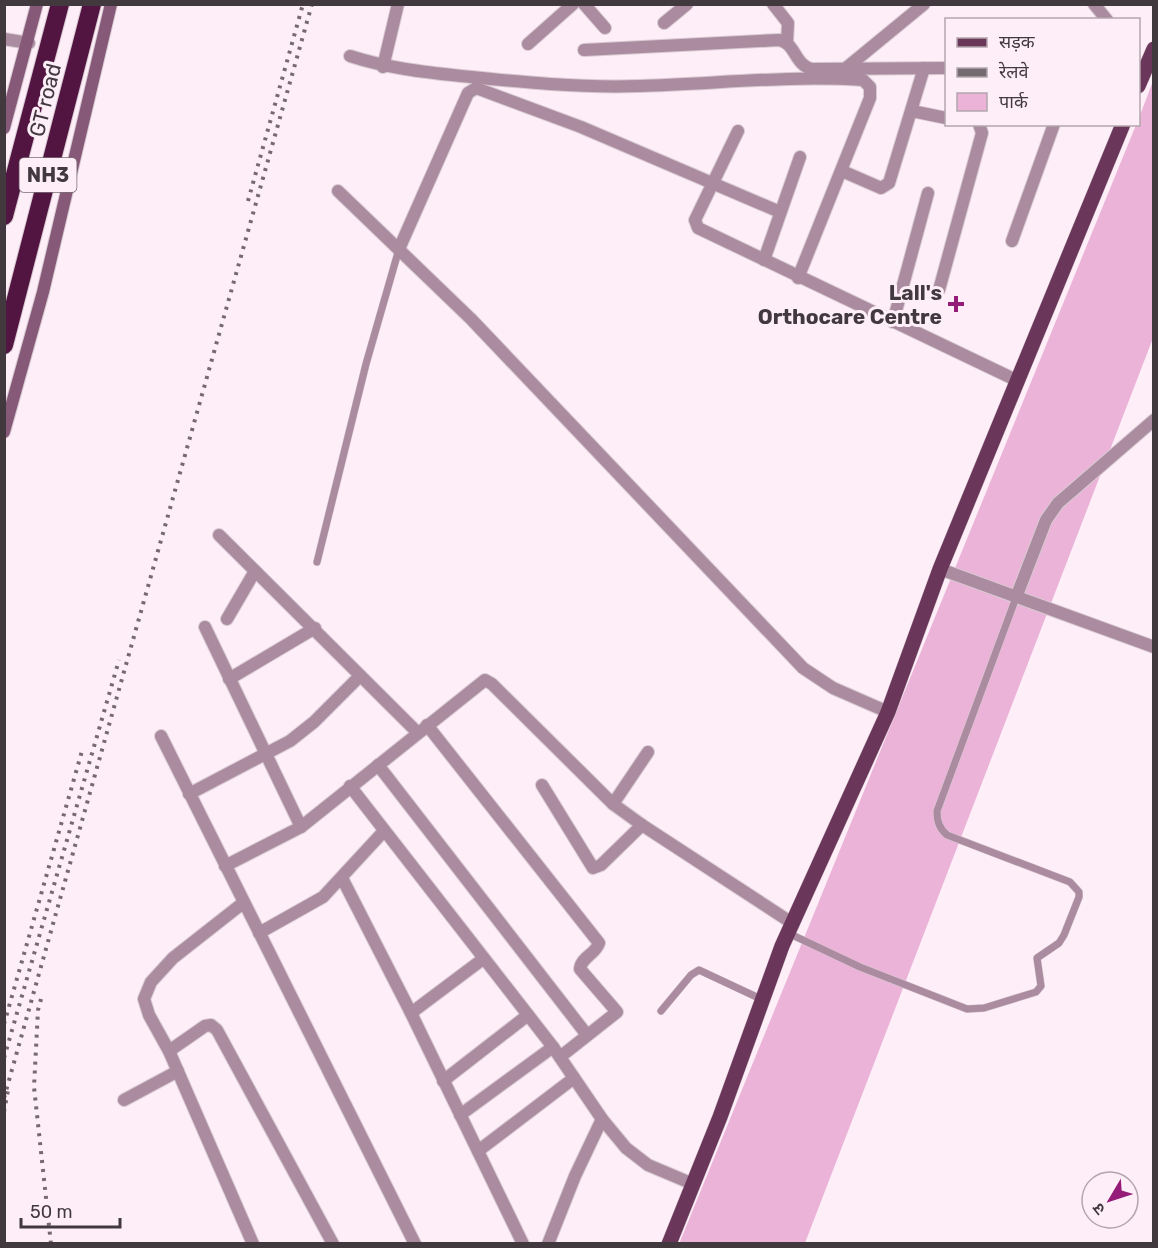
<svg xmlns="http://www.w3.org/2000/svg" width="1158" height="1248" font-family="Rubik,'Noto Sans Devanagari',sans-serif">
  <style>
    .green { fill: #eab3d7 }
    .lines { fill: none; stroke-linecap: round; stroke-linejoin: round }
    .lane-casing { stroke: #d8cad2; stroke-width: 8 }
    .street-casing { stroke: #d8cad2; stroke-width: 14 }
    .secondary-casing { stroke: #d8cad2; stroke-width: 14 }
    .primary-casing { stroke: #d8cad2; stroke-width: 16 }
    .highway-casing { stroke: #d8cad2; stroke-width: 20 }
    .lane { stroke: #aa8b9f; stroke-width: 7 }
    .street { stroke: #aa8b9f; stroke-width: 12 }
    .secondary { stroke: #855977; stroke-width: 12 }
    .primary { stroke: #6a365a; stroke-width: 15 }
    .highway { stroke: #521542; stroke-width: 18 }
    .rail { stroke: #746a70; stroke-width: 4; stroke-dasharray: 3 6; stroke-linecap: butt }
    .poi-dot { fill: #941c78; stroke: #fdeef7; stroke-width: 2 }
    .labels { text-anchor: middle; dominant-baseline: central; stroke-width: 6; stroke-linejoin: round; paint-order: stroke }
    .shield { fill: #fdeef7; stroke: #7a6f76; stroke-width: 1.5 }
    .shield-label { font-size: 20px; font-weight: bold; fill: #42393f }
    .street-label { font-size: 21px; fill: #42393f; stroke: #fdeef7 }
    .poi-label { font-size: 21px; font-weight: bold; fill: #42393f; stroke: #fdeef7; text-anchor: end }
  </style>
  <rect width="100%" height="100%" fill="#fdeef7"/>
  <path class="green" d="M1153,81V338L805,1243L679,1244L1136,125L1138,124L1139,118Z"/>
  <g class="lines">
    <defs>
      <g id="lane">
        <path d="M317,562L366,364L399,249"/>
        <path d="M788,933L860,967L967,1009L984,1008L1036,992L1041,986L1037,958L1059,943L1064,935L1079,897V892L1070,882L947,835C939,828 937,821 937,811L1017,595"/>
        <path d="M661,1011L691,975L699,970L763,1000"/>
      </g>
      <g id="street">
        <path d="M584,4L605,28"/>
        <path d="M773,4L788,23L787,43"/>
        <path d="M1094,4L1107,20"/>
        <path d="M664,23L687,4"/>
        <path d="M4,39L29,43"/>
        <path d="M528,44L573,4"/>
        <path d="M584,50L779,40C796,43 794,65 812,69L946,68"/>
        <path d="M350,56C387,68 423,72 461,76C520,82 580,88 639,86C714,84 788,75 863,80L870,87V98L798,278"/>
        <path d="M383,67L398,4"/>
        <path d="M845,69L924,4"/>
        <path d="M912,111L946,118"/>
        <path d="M738,131L695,220L698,228L1018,381"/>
        <path d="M842,171L881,188L889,183L924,68"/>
        <path d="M338,191L471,319L803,668L833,688L888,712"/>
        <path d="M1012,241L1054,124"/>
        <path d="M399,249L468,93L476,88L581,127L780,212"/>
        <path d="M764,260L800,157"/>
        <path d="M939,290L982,133L979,124"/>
        <path d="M893,322L928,193"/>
        <path d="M219,535L417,732"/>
        <path d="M940,569L1154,647"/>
        <path d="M1017,595L1046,520L1058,503L1154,420"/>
        <path d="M227,619L255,571"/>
        <path d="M205,627L301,827"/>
        <path d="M229,679L315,628"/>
        <path d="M427,725L599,943C596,954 581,957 580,969L617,1012L560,1057"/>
        <path d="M161,736L415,1244"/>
        <path d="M378,765L587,1035"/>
        <path d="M542,785L593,868L601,865L642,825L792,923"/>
        <path d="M350,786L553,1047L602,1119L626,1148L648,1165L693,1184"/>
        <path d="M189,794L290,741L314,722L360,676"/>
        <path d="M613,804L648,752"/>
        <path d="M225,866L301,827L485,680L492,684L613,804L642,825"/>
        <path d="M342,878L411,1013L523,1244"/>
        <path d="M243,903L173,958L151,982L144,999L149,1015L169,1051L253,1244"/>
        <path d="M259,933L323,897L384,831"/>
        <path d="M411,1013L483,959"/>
        <path d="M169,1051L205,1026L211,1025L217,1030L333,1244"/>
        <path d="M443,1081L528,1015"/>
        <path d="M124,1100L178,1071"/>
        <path d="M460,1115L553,1047"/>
        <path d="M478,1151L574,1078"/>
        <path d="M548,1244L575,1176L602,1119"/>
      </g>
      <g id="secondary">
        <path d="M4,128L37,4"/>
        <path d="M4,432L43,292L111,4"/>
      </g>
      <g id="primary">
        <path d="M1138,86L1154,49"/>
        <path d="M669,1244L720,1117L782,946L888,712L940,569L1123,124"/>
      </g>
      <g id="highway">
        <path d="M4,216L60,4"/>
        <path d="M4,345L92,4"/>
      </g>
    </defs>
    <use href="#lane" class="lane-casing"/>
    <use href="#street" class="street-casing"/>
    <use href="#secondary" class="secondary-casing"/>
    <use href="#primary" class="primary-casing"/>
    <use href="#highway" class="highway-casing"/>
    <use href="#lane" class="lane"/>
    <use href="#street" class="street"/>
    <use href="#secondary" class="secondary"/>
    <use href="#primary" class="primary"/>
    <use href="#highway" class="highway"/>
    <g class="rail">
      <path d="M248,201L303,4"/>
      <path d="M41,999L38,1010L34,1087L51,1244"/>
      <path d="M4,1024L82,751"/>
      <path d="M4,1058L119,660"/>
      <path d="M4,1098L312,4"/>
      <path d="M4,1112L8,1090"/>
    </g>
  </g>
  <path class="poi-dot" d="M953 295h6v6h6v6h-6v6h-6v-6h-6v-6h6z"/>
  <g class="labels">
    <rect class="shield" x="19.5" y="158" width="57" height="34" rx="4.5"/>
    <g class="shield-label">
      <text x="48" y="175">NH3</text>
    </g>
    <g class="street-label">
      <text transform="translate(45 100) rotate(-76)">GT road</text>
    </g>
    <g class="poi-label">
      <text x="942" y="292">Lall's<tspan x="942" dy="24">Orthocare Centre</tspan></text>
    </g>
  </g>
  <rect width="1158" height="1248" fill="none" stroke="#42393f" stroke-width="12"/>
  <rect x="945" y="18" width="195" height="108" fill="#fdeef7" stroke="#b2a6ad" stroke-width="1.5"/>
  <rect x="957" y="38" width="30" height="9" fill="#6a365a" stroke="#b2a6ad" stroke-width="1.5"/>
  <text x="999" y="48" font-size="18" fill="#42393f">सड़क</text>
  <rect x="957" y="68" width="30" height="9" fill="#746a70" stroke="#b2a6ad" stroke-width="1.5"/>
  <text x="999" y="78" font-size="18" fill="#42393f">रेलवे</text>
  <rect x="957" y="93" width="30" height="18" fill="#eab3d7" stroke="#b2a6ad" stroke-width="1.5"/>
  <text x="999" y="108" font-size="18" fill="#42393f">पार्क</text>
  <g transform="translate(1110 1200) rotate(231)"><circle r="28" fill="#fdeef7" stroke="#b2a6ad" stroke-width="1.5"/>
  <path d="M0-4.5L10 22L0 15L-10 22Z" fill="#941c78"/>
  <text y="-9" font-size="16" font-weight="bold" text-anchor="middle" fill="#42393f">उ</text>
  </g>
  <path d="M21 1218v9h99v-9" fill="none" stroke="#42393f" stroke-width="3"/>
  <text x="30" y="1218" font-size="18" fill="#42393f" stroke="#fdeef7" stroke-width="4.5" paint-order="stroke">50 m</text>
</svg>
